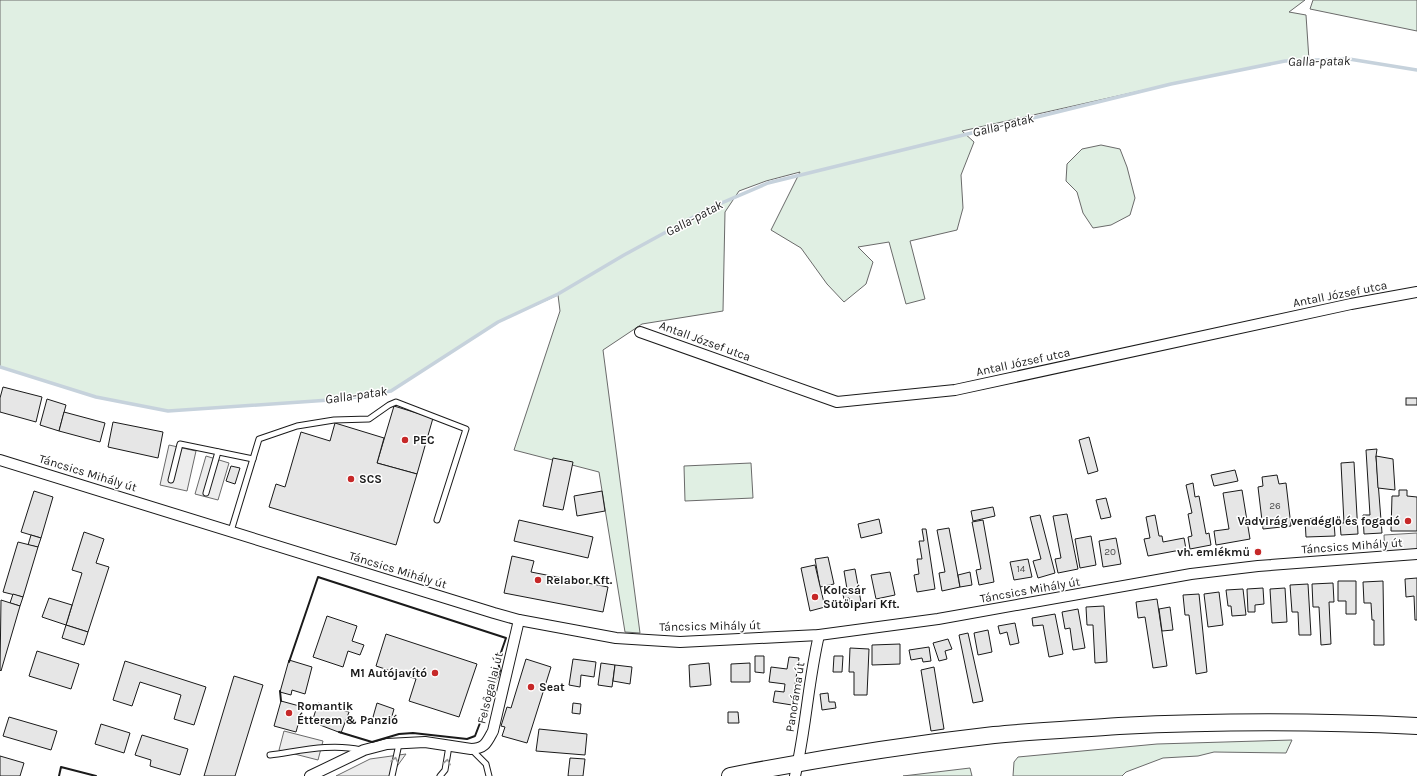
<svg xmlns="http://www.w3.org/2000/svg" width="1417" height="776" font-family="Karla,sans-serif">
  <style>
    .green { fill: #e0efe3; stroke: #6a6a6a }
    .parking { fill: #ededed; stroke: #6a6a6a }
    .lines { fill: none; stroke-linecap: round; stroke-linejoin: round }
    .stream { stroke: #c6d2dc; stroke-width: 3.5 }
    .building { fill: #e6e6e6; stroke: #1a1a1a }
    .lane-casing { stroke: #1a1a1a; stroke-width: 7 }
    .street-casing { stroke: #1a1a1a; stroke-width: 12 }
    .primary-casing { stroke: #1a1a1a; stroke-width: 18 }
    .lane { stroke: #fff; stroke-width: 5 }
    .street { stroke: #fff; stroke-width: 10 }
    .primary { stroke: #fff; stroke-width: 16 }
    .wall { stroke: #1a1a1a; stroke-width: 2 }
    .oneway { stroke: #989898 }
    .poi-dot { fill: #c62828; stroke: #fff; stroke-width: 1.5 }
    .labels { text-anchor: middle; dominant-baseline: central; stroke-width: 3; stroke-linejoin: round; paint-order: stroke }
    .number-label { font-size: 10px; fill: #4d4d4d }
    .street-label { font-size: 12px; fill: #1a1a1a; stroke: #fff }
    .poi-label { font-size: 12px; font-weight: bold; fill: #1a1a1a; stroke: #fff; text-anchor: start }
    .water-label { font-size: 13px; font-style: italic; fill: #1a1a1a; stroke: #fff }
  </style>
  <rect width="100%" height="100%" fill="#fff"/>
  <g class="green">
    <path d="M0,0H1305L1289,12L1306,15L1309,60L1285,61L1171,84L962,131L974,142L961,175L963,208L957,230L910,241L925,299L906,304L889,242L858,247L873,262L866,284L844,302L827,284L801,248L771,230L800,172L766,181L739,191L725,212L723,311L642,324L603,350L640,633L625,632L599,472L514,450L560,311L558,295L498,322L391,391L344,399L168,411L96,397L0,367Z"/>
    <path d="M1313,0H1417V31L1310,9Z"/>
    <path d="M1101,145L1120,149L1127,167L1135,198L1130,215L1111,225L1093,228L1083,213L1077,192L1066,181L1067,164L1082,149Z"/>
    <path d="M751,463L753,498L685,501L684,466Z"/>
    <path d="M1292,740L1286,753L1214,752L1198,756L1163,758L1126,772L1122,776H1013L1014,762L1018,757L1157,744Z"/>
    <path d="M970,768L972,776H903Z"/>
  </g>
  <g class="parking">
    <path d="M169,445L196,451L187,491L160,485Z"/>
    <path d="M206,456L229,463L218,500L195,494Z"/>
    <path d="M1417,533V554L1385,556L1384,535Z"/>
    <path d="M284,731L323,741L318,760L279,750Z"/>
    <path d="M406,754L390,776H336L370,759Z"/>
  </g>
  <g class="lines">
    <path class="stream" d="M0,367L96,397L168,411L344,399L391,391L498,322L558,294L624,255L710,208L768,183L1171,84L1285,61L1349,59L1417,70"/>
  </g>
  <g class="building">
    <path d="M3,387L42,397L36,422L0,412V398Z"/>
    <rect x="1406" y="398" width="11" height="7"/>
    <path d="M47,399L66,405L59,431L40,425Z"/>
    <path d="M394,406L433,418L417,474L377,463Z"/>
    <path d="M64,412L105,423L100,442L59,431Z"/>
    <path d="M113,422L163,432L158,458L108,447Z"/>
    <path d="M335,423L384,438L377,463L417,474L396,545L269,507L276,484L285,487L301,432L330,441Z"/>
    <path d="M1089,437L1098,471L1088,474L1079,440Z"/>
    <path d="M1377,449L1376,456L1382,533L1364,534L1363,515H1370L1366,450Z"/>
    <path d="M1376,456L1393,459L1395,490L1378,488Z"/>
    <path d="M553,458L573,462L563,510L543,506Z"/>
    <path d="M1354,462L1358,534L1341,535L1340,523H1344L1341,463Z"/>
    <path d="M231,466L240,468L235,484L226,481Z"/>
    <path d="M1235,470L1238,481L1214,486L1211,475Z"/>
    <path d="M1277,475L1279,484L1286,483L1291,526L1263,529L1258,487L1263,486L1262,477Z"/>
    <path d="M1193,483L1195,497L1199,496L1206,534L1209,533L1211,545L1190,549L1188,537L1192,536L1188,514L1192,513L1186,485Z"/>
    <path d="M1242,490L1250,539L1216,545L1214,531L1229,529L1223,493Z"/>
    <path d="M1399,490H1407V496L1417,497V531H1391L1392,496H1399Z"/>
    <path d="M34,491L53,497L41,538L21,532Z"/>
    <path d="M602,491L605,511L577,516L574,496Z"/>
    <path d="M1106,498L1111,517L1101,519L1096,500Z"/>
    <path d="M993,507L995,516L973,521L971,511Z"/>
    <path d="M1067,514L1078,569L1058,573L1055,559L1061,558L1053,516Z"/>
    <path d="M1040,515L1055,573L1038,578L1033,561L1041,559L1030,517Z"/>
    <path d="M1155,515L1159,536H1162L1163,542L1184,538L1186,549L1148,556L1144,539L1150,538L1146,517Z"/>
    <path d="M1316,518L1317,523L1334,522L1335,536L1306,537L1305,519Z"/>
    <path d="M879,519L882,533L861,538L858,524Z"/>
    <path d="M519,520L593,537L588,558L514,541Z"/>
    <path d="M983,520L994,582L979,585L976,570L981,569L972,522Z"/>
    <path d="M949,528L960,587L942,591L939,573L945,572L937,530Z"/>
    <path d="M922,529H926L935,589L917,592L914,575L919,574L917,559H922L919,541H924Z"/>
    <path d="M84,532L104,539L96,563L109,567L88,632L66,625L82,573L72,570Z"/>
    <path d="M31,535L41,538L38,547L28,545Z"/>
    <path d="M1091,536L1096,565L1080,568L1075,539Z"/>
    <path d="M1116,538L1121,564L1103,567L1099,541Z"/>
    <path d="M18,542L38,547L23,597L3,592Z"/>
    <path d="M512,556L534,561L531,572L608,587L603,612L504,593Z"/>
    <path d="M828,557L834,584L820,587L815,559Z"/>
    <path d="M1028,559L1032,577L1014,580L1010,562Z"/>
    <path d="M815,565L825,607L810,611L801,568Z"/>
    <path d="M855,569L861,602L850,604L849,598L844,599L842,590L847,589L844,571Z"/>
    <path d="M890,572L895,595L876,599L871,575Z"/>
    <path d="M970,572L972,585L960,587L958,575Z"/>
    <path d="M1417,578V620H1415L1414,596L1406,597L1405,579Z"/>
    <path d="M1338,581H1356V614H1346V601H1338Z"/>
    <path d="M1383,581L1384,645H1374V620H1372L1371,603H1364L1363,582Z"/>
    <path d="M1333,583L1334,602H1329L1331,644L1321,645L1319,607H1313L1312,584Z"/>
    <path d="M1308,584L1311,635H1299L1298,612H1292L1290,585Z"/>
    <path d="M1263,588L1264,604L1255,605V612H1248L1247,589Z"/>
    <path d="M1285,588L1287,622L1272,623L1270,589Z"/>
    <path d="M1243,589L1246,615L1232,616L1231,606H1228L1226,590Z"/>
    <path d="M1219,592L1223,625L1208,627L1204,594Z"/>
    <path d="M13,594L23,597L20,606L10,603Z"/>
    <path d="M1199,594L1207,672L1196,674L1189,615H1185L1183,595Z"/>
    <path d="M49,598L72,605L66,625L42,617Z"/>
    <path d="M1157,599L1167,666L1153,668L1145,617L1138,618L1136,602Z"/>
    <path d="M1,600L20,606L1,671L0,670Z"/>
    <path d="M1104,606L1107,662L1095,663L1093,625H1087L1086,607Z"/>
    <path d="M1170,607L1173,630L1162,631L1159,609Z"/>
    <path d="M1078,609L1085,648L1073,650L1070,628L1065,629L1062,612Z"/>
    <path d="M1055,614L1063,654L1049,657L1043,625L1033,626L1032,618Z"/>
    <path d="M327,616L357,626L352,641L364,645L360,655L348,651L343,667L313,657Z"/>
    <path d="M1015,623L1019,643L1010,645L1007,632L1000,634L998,626Z"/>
    <path d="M66,625L88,632L84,645L62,638Z"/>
    <path d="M988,630L992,652L978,655L974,633Z"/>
    <path d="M968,633L983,701L973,703L959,635Z"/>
    <path d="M386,634L477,664L459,717L409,701L416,679L376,666Z"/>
    <path d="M948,639L952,649L945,651L947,659L939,661L933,643Z"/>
    <path d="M900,644V664L872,665V645Z"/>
    <path d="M929,647L931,661L923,662L922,658L911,660L909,650Z"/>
    <path d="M850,648L869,649L867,695H854V672H849Z"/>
    <path d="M37,651L79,664L71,689L29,676Z"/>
    <path d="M755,656H764V673L755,672Z"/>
    <path d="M834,656H843L842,672H833Z"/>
    <path d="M789,657L799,658L792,705L773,702L775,691L784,692L785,684L769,682L771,667L787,669Z"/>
    <path d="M526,659L551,667L527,743L502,736L505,727L501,726L507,707L511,708Z"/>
    <path d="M573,659L596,662L594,677L581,675L580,687L569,685Z"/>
    <path d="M289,660L312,667L305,694L292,690L291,695L280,692Z"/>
    <path d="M125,661L206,687L194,725L174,719L181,695L140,682L132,706L113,700Z"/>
    <path d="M601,663L615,665L612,687L598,685Z"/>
    <path d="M709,663L711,685L690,687L689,665Z"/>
    <path d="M750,663V682H731V664Z"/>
    <path d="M615,665L632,667L630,684L613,681Z"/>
    <path d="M934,667L944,729L931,731L921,670Z"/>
    <path d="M234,676L263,685L235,776H204Z"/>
    <path d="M828,693L829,702H835L836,708L822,710L820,694Z"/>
    <path d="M281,701L303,707L296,732L274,726Z"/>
    <path d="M318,703L349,712L341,733L320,725L321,722L313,719Z"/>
    <path d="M377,703L394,709L390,723L373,717Z"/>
    <path d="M573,703L581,704L580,714L572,713Z"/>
    <path d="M728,712H738L739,723H728Z"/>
    <path d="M9,717L57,731L51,750L3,736Z"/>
    <path d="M101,724L130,733L124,753L95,744Z"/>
    <path d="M539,729L587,734L585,755L536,751Z"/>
    <path d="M142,735L188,749L180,775L150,766L151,760L135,755Z"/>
    <path d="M0,756L24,763L20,776H0Z"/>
    <path d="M570,758L585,759L583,776H568Z"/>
  </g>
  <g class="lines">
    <defs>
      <g id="lane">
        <path d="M171,480L180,444L253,459"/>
        <path d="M206,493L218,452"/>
        <path d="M231,531L259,439L297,426L334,420L369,419L389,405L396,402L466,429L437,520"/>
        <path d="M471,749L486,764L489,776"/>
        <path d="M270,755C300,751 331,743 361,750"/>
        <path d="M392,776L399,744"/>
        <path d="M440,776L445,770L449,746"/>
      </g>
      <g id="street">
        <path d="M640,332L837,402L955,390L1351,304L1417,292"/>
        <path d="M0,460L494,613L519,620L616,638L680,642L819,635L938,619L1191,574L1258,566L1417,554"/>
        <path d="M310,776L364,750L387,744L425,742L471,749C485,749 487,742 493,731L519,620"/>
        <path d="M795,776C806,729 808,682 819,635"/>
      </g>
      <path id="primary" d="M730,776C817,759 905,745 994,735C1035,731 1077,729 1119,726C1218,721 1317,721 1417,726"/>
    </defs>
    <use href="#lane" class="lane-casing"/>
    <use href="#street" class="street-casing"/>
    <use href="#primary" class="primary-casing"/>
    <use href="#lane" class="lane"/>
    <use href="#street" class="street"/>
    <use href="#primary" class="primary"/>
    <g class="wall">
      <path d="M289,662L318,577L506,638L498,661L500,671L475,736L467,739L413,733L399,734L372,742L339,732"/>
      <path d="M280,691L281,701"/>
      <path d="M59,776L61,767L96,776"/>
    </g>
  </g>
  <defs><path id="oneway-chevron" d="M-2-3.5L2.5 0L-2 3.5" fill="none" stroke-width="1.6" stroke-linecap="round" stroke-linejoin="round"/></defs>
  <g class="oneway">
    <use href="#oneway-chevron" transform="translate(395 760) rotate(-77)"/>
    <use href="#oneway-chevron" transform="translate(447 762) rotate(-80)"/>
  </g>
  <g class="poi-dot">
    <circle cx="405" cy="440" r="4"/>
    <circle cx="351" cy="479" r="4"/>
    <circle cx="1408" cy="521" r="4"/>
    <circle cx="1258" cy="552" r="4"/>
    <circle cx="538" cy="580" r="4"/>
    <circle cx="815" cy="597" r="4"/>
    <circle cx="435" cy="673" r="4"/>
    <circle cx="531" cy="687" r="4"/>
    <circle cx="289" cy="713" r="4"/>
  </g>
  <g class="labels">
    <g class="number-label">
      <text x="1275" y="506">26</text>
      <text x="1110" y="552">20</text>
      <text x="1021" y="569">14</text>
    </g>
    <g class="street-label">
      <text transform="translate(1340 294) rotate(-11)">Antall József utca</text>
      <text transform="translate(705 341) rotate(20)">Antall József utca</text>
      <text transform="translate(1023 362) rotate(-12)">Antall József utca</text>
      <text transform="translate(88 473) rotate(17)">Táncsics Mihály út</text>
      <text transform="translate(1352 546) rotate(-4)">Táncsics Mihály út</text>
      <text transform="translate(398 570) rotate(17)">Táncsics Mihály út</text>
      <text transform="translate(1030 590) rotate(-10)">Táncsics Mihály út</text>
      <text transform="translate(710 626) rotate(-1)">Táncsics Mihály út</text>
      <text transform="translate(490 688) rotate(-76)">Felsőgallai út</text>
      <text transform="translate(795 697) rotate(-81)">Panoráma út</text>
    </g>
    <g class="poi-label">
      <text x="413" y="440">PEC</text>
      <text x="359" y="479">SCS</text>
      <text x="1400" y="521" text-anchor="end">Vadvirág vendéglő és fogadó</text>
      <text x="1250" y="552" text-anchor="end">vh. emlékmű</text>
      <text x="546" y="580">Relabor Kft.</text>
      <text x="823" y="590">Kolcsár<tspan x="823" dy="14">Sütőipari Kft.</tspan></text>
      <text x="427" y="673" text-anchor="end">M1 Autójavító</text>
      <text x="539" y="687">Seat</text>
      <text x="297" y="706">Romantik<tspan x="297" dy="14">Étterem &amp; Panzió</tspan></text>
    </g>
    <g class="water-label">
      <text transform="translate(1319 61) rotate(-1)">Galla-patak</text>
      <text transform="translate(1003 125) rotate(-14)">Galla-patak</text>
      <text transform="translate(694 218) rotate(-28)">Galla-patak</text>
      <text transform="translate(356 395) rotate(-8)">Galla-patak</text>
    </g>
  </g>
</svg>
